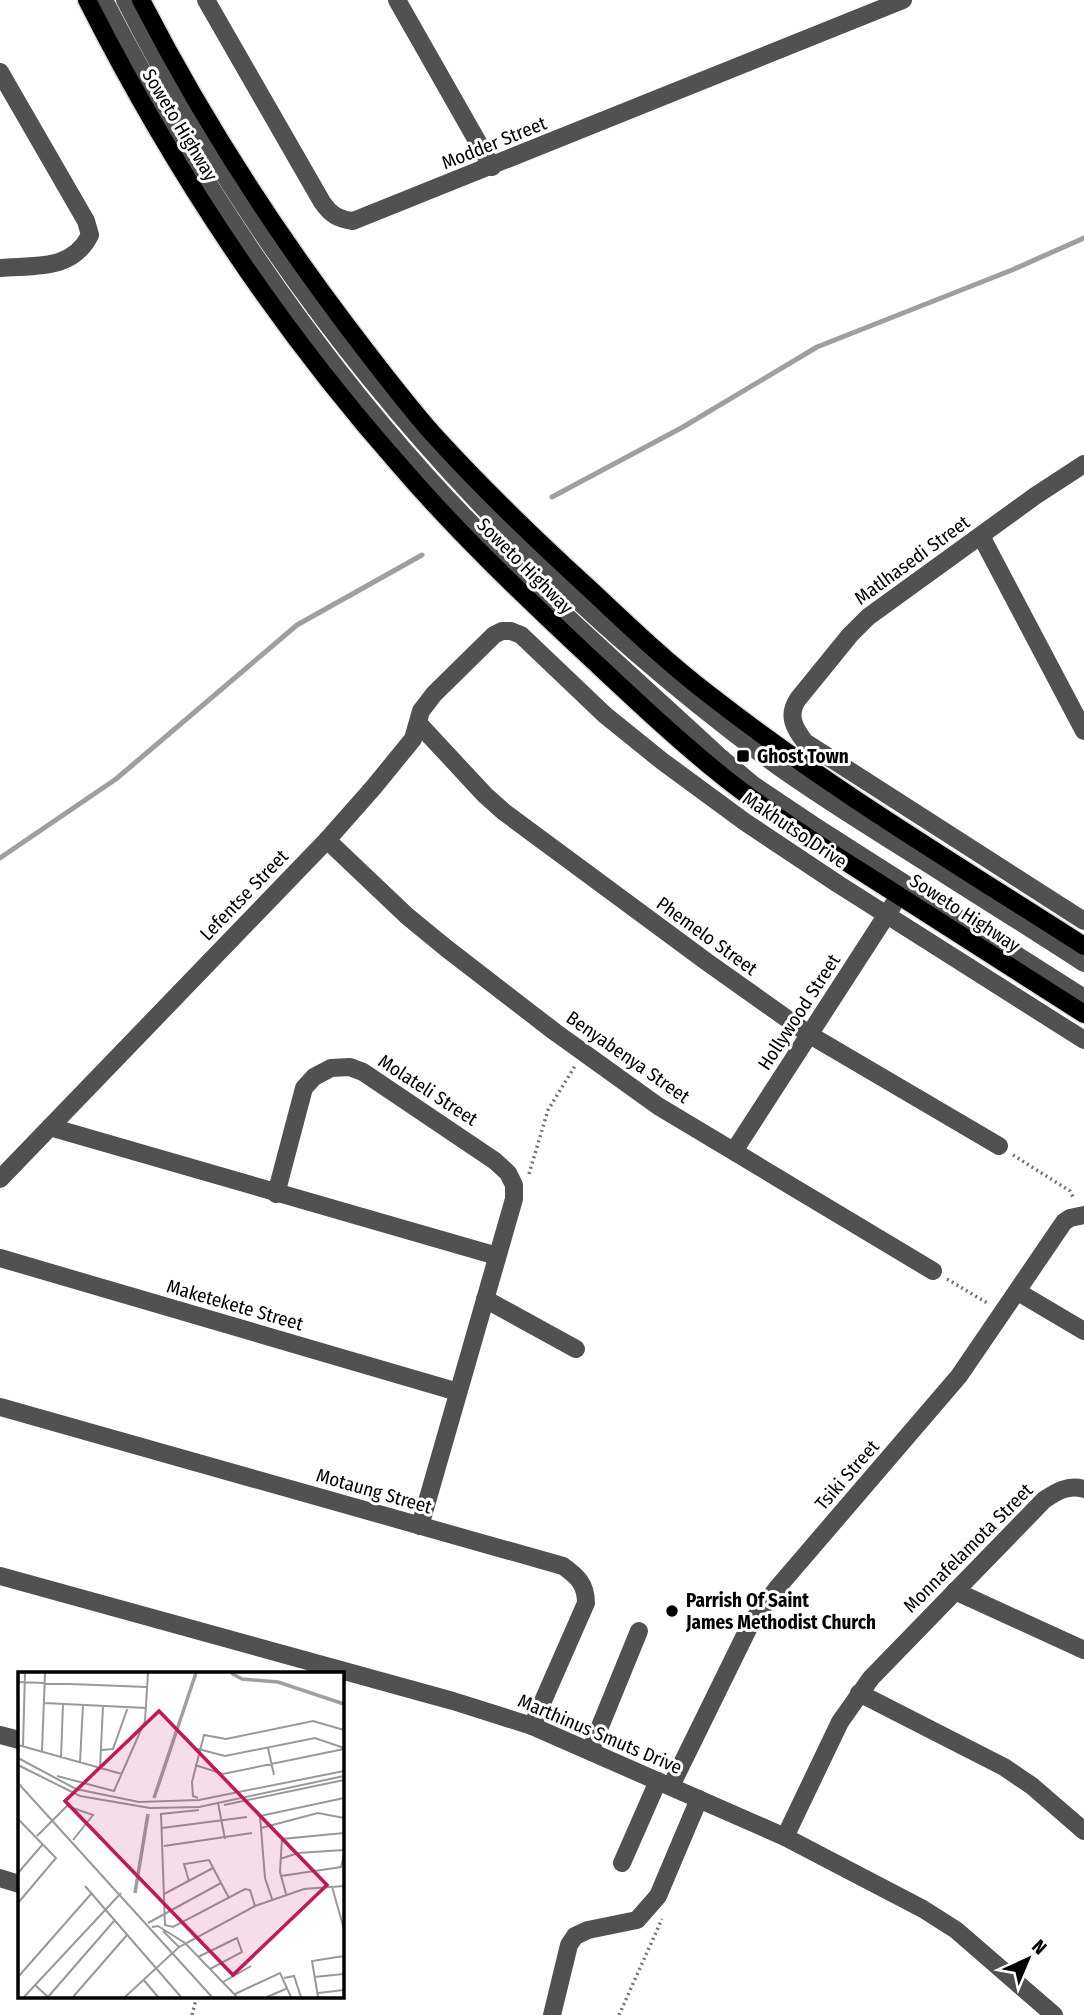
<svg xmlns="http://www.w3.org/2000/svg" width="1084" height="2015" font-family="'Fira Sans Condensed',sans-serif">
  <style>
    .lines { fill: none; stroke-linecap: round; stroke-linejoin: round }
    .stream { stroke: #9f9f9f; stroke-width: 5 }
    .major-casing { stroke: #dbdbdb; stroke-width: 21 }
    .path { stroke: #737373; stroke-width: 3.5; stroke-dasharray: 2 3.5; stroke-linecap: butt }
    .minor { stroke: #515151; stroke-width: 18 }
    .major { stroke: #000; stroke-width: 18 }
    .poi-dot { fill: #000; stroke: #fff; stroke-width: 2.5 }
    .labels { text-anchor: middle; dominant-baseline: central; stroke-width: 6; stroke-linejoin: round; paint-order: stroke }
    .street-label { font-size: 19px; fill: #000; stroke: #fff }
    .poi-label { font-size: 19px; font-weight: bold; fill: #000; stroke: #fff; text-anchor: start }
    .inset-river { fill: none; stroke: #9f9f9f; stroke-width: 3.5 }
    .inset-road { fill: none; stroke: #999; stroke-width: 2 }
    .view { fill: #c2185b; fill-opacity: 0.15; stroke: #c2185b; stroke-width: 3.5 }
    .inset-edge { fill: none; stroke: #000; stroke-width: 3.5 }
  </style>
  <rect width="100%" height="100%" fill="#fff"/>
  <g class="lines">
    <g class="stream">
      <path d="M552,497L683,427L817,347L1012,270L1084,238"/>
      <path d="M0,858L116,779L297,625L422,555"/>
    </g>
    <defs>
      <g id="major">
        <path d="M87,0C172,168 277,327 402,468C459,534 522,594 586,654C632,697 677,740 726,779C782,823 842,859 901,897C962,936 1023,975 1084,1014"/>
        <path d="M141,0C199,113 268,221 344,322C373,360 402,399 433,434C484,490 538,542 593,592C631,628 669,664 711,696C829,788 958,865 1084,946"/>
      </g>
    </defs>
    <use href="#major" class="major-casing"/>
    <g class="path">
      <path d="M1013,1155L1070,1191L1074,1199"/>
      <path d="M529,1174L548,1110L575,1066"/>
      <path d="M947,1279L989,1304"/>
      <path d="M192,2015L197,1996"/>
      <path d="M619,2015L662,1919"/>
    </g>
    <g class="minor">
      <path d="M104,0C192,170 295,329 423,472C514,574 620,664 720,757L752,784L813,825L1084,998"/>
      <path d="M125,0C278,301 494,554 764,756C808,789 856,818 903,848C963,886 1024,924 1084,963"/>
      <path d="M206,0L322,202C331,215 338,219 353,221L903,0"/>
      <path d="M397,0L492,167"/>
      <path d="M0,72L86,221L90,235C72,271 35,265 0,268"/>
      <path d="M1084,464L1035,496L868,617L850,635L798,699C787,715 794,728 805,742L1084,921"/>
      <path d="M981,536L1084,731"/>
      <path d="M418,723L485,795L504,812L707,962L810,1035L999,1146"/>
      <path d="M327,840L407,916L446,948L555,1032L658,1106L933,1271"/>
      <path d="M50,1127L497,1256"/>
      <path d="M734,1151L893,905"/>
      <path d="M0,1179L327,840L373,788L413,739L421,711L434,694L494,635L502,631H511L521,635L605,715L662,761L745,822L838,884L1084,1040"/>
      <path d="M276,1194L304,1088L314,1077L331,1068L350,1067L363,1072L495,1161L508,1173L514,1185V1199L420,1526"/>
      <path d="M0,1258L458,1392"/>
      <path d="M1018,1292L1084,1331"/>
      <path d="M485,1299L576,1349"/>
      <path d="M0,1407L563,1566C577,1576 586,1584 586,1603L532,1726"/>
      <path d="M0,1576L453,1701L532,1726L785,1837L923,1909L956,1930L1054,2015"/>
      <path d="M955,1591L1084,1650"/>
      <path d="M859,1693L1004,1767L1032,1786L1084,1831"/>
      <path d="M0,1735L19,1740"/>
      <path d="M590,1751L639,1631"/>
      <path d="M671,1786L751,1623L778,1587L959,1376L1064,1222L1070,1218L1084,1215"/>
      <path d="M785,1837L840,1722L871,1678L1044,1500C1056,1492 1068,1484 1084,1489"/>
      <path d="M622,1863L658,1781"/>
      <path d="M0,1878L19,1884"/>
      <path d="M552,2015L569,1945L575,1936L588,1930L637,1920L658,1896L699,1799"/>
    </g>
    <use href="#major" class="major"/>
  </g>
  <g class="poi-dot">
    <rect x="736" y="749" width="14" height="14" rx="3.5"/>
    <circle cx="672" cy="1611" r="7"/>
  </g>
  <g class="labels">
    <g class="street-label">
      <text transform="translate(180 125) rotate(59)">Soweto Highway</text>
      <text transform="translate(494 143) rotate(-22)">Modder Street</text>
      <text transform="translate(912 560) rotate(-36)">Matlhasedi Street</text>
      <text transform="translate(525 566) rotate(45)">Soweto Highway</text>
      <text transform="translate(795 830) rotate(34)">Makhutso Drive</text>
      <text transform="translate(244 895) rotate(-46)">Lefentse Street</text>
      <text transform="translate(965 913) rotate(33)">Soweto Highway</text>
      <text transform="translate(707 936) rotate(36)">Phemelo Street</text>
      <text transform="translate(799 1012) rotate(-57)">Hollywood Street</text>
      <text transform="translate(628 1057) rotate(35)">Benyabenya Street</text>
      <text transform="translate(428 1090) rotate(33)">Molateli Street</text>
      <text transform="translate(235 1305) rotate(16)">Maketekete Street</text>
      <text transform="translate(847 1475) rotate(-49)">Tsiki Street</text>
      <text transform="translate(374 1491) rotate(16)">Motaung Street</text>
      <text transform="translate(968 1548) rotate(-45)">Monnafelamota Street</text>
      <text transform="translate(600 1734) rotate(23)">Marthinus Smuts Drive</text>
    </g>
    <g class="poi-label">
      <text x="757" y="756">Ghost Town</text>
      <text x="686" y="1600">Parrish Of Saint<tspan x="686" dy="22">James Methodist Church</tspan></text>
    </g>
  </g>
  <g transform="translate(18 1672)">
    <rect width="326" height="326" fill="#fff"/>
    <path class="inset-river" d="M213,1L224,7L260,10L326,32M136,126L178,1M117,221L130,142"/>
    <path class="inset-road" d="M0,10L129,15M26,31L128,36M0,73L104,102M5,74L7,1M250,76L256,103M180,77L207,84L297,66L326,76M83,78L95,77L110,35M24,79L27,1M43,85L45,32M0,86L58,117L121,130L181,128L326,99M62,90L65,33M0,93L62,124L132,136L181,135L326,104M177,93L205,102L326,77M82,96L85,34M39,104L96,119L127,49L130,1M0,111L194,325M180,126L175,124L174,110L186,63L208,67L295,49L326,58M200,131L207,167M206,133L326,108M181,138L143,142L147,253L155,255L227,217L232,218L237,234M0,147L38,186L0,231M144,156L229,145M243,156L300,141L326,146M19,164L49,134L75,143L55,168M146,174L234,161M262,187L280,181L326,178M0,201L25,172M263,204L323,195L326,183M171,209L166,192L191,188L211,226M67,214L163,325M314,215L326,257M146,222L195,196M268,222L262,200L264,167L326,161M254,227L247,206L242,144L326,126M130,251L203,211M134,255L140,254L167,271L219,325M145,259L161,275M180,285L219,266L224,280L192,297M0,305L73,222M296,305L326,302M266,306L276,304L283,325M125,307L140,325M205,310L233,294M17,313L30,325L96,249M300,321L326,318M217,322L262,301L273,325M6,325L103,221M55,325L109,263M107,325L161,275L237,234L286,217L326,214M249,325L270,316M300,325L294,289L326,284"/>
    <path class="view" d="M141,39L309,213L215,303L47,129Z"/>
    <rect width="326" height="326" class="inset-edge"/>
  </g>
  <g transform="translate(1028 1959) rotate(44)" stroke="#ffffff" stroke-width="5" paint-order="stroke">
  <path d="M0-5L12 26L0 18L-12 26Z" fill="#000000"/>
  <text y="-10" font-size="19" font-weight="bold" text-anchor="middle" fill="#000000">N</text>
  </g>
</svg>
